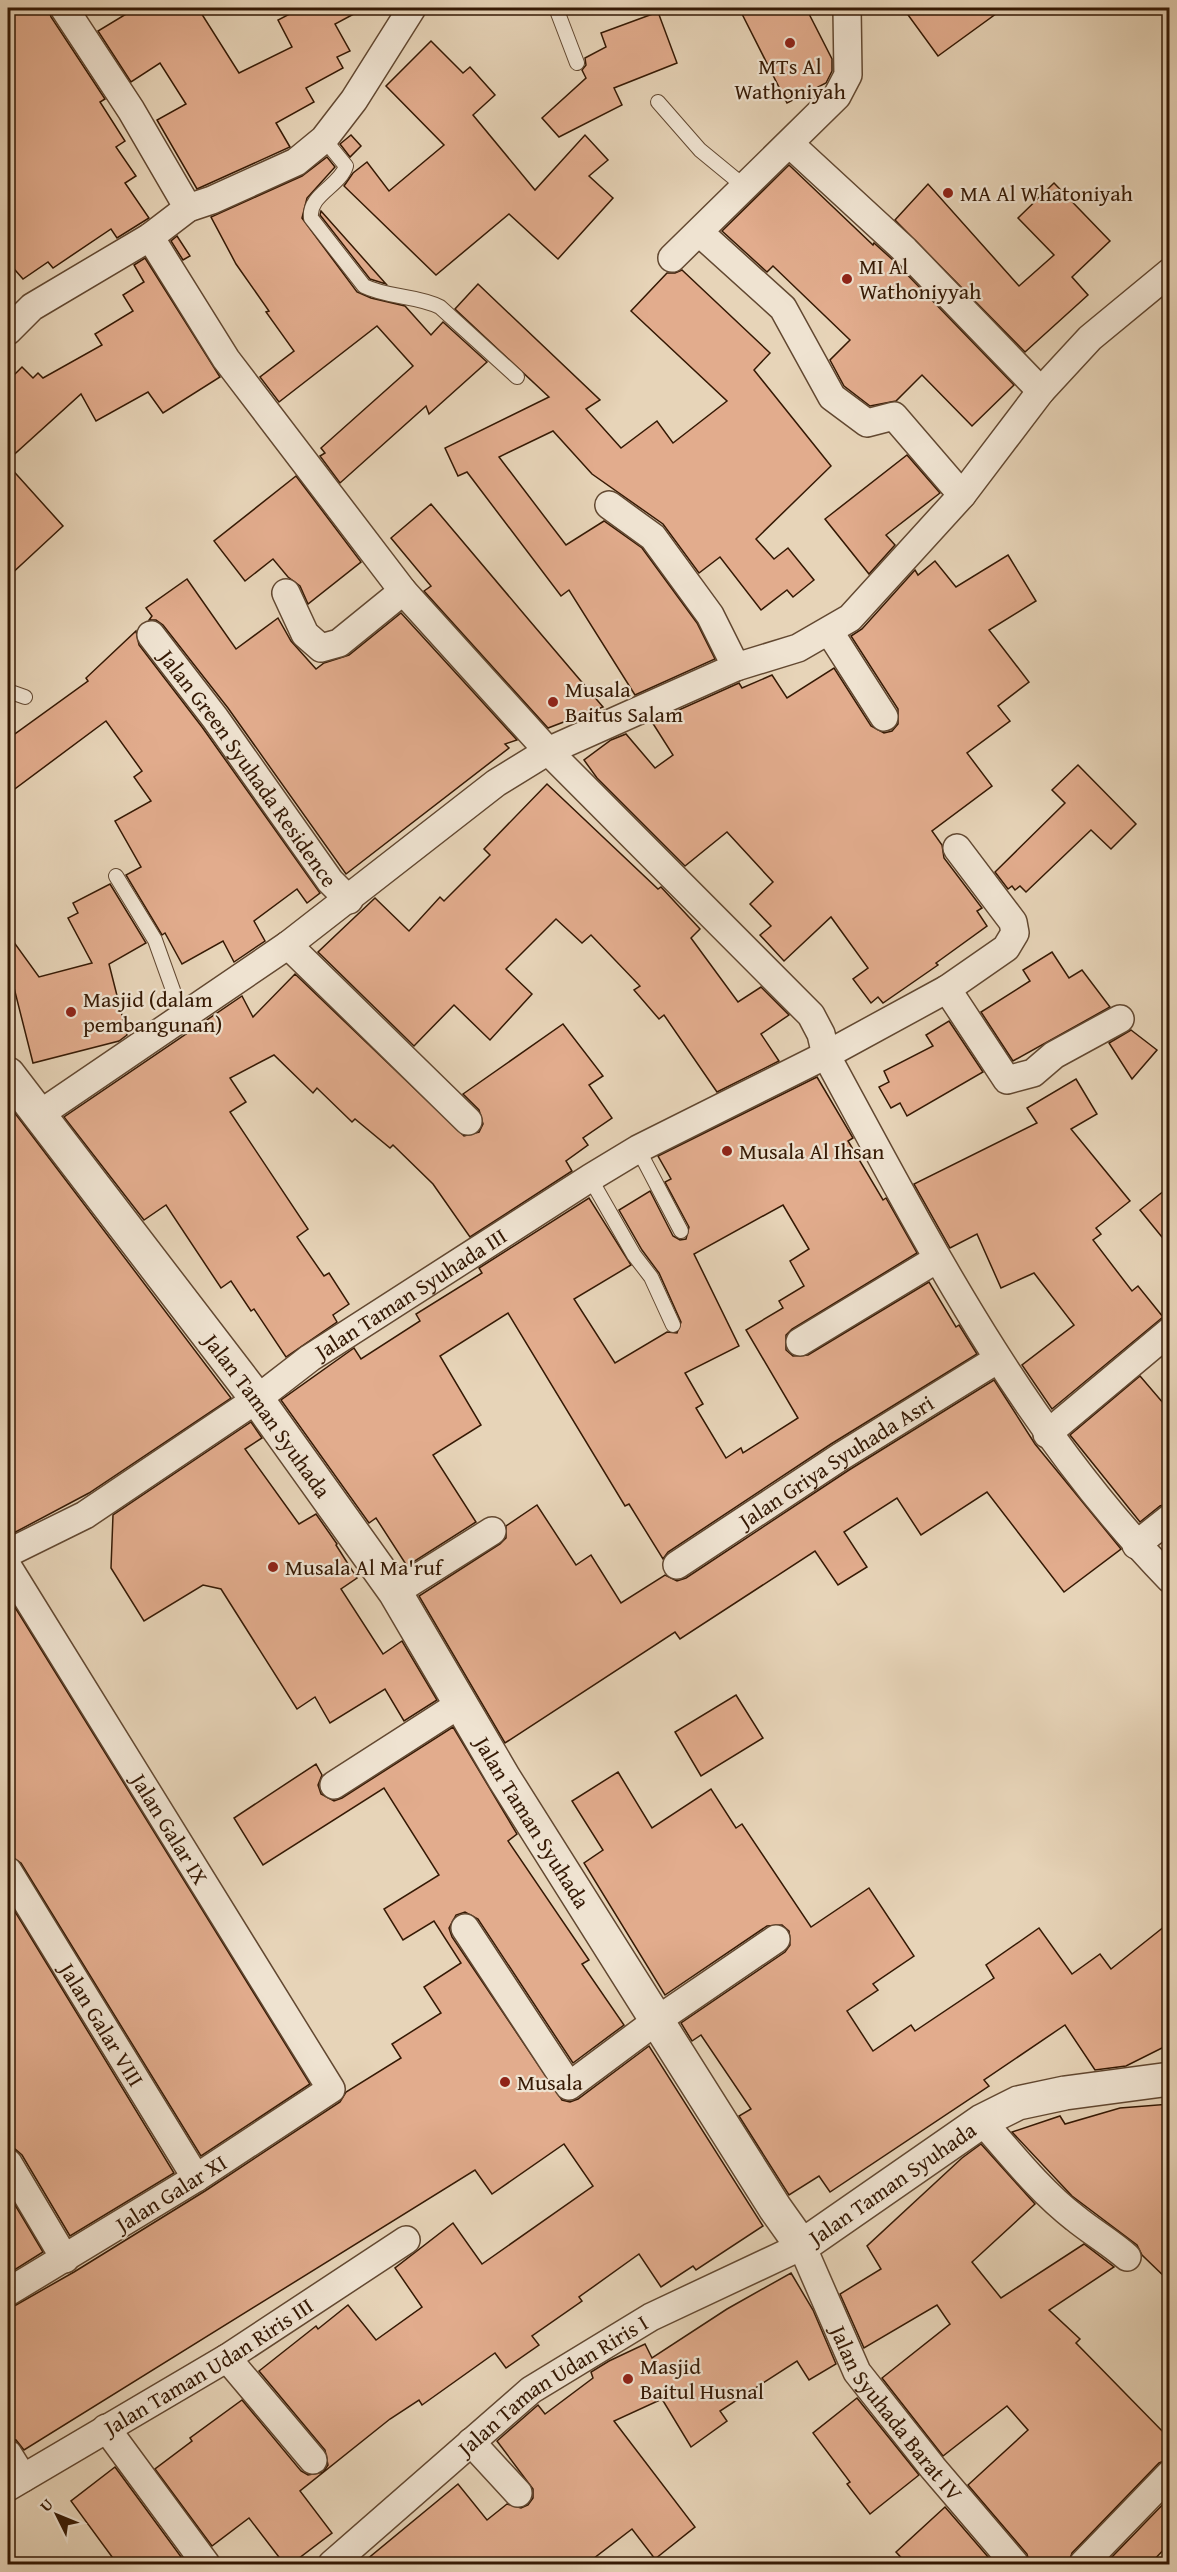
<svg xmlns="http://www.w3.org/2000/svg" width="1177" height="2572" font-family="'Gentium Book Plus',serif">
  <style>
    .building { fill: #e2ac8d; stroke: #351904; stroke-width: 1.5; fill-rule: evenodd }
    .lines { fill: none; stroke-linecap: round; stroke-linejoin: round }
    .service-casing { stroke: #624831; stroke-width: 16 }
    .minor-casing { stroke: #624831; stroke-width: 30 }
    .tertiary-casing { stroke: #624831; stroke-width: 36 }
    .service { stroke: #efe3d1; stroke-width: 14 }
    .minor { stroke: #efe3d1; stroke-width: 27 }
    .tertiary { stroke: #efe3d1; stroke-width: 33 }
    .poi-dot { fill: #8f2418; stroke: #efe3d1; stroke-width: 2 }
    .labels { text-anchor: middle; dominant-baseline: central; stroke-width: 4.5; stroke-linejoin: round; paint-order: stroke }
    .poi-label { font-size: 22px; fill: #351904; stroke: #efe3d1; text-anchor: start }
    .street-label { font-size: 22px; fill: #351904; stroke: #efe3d1 }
  </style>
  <rect width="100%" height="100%" fill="#e7d4b8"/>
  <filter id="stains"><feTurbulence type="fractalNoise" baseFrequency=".00333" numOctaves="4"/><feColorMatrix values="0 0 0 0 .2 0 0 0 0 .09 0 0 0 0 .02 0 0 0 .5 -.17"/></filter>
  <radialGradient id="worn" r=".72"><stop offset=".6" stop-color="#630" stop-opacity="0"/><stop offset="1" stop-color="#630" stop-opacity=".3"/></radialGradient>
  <g class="building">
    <path d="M8,8H48L51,17L105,99L100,102L125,141L116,147L136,176L125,183L149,218L117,238L111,229L53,268L48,262L23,279L8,262Z"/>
    <path d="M136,8H198L239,73L292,47L278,20L301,8H365L335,24L350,51L337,57L343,68L306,88L314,102L276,123L290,147L197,189L157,120L186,104L160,63L131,82L98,31Z"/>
    <path d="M739,8H806L832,59V71L826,83L787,103Z"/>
    <path d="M903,8H1004L938,56Z"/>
    <path d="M658,12L677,63L614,88L622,105L559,137L542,118L586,78L582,70L586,65L585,58L606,47L601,33Z"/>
    <path d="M431,41L463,73L470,67L495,95L473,115L535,190L585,135L608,160L589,176L613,198L558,259L509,214L436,275L344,186L353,173L367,162L389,191L444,145L386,86Z"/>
    <path d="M351,135L361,146L350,157L340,144Z"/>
    <path d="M327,157L335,167L307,198L302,218L357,292L371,298L405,306L431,335L443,322L487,362L429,414L426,406L340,483L320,456L325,453L321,448L413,366L377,326L279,402L260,377L294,351L266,312L269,311L236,264L211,217L302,176Z"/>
    <path d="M789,165L873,245L874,243L894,261L1014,385L972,426L922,375L896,401L870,406L844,386L830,360L850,340L773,266L767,272L722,231Z"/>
    <path d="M1054,183L1110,241L1072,277L1088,295L1025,352L895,220L928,184L1019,286L1054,255L1018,218Z"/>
    <path d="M321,211L386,284L370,279L320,215Z"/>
    <path d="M177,236L190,256L183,260L171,241Z"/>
    <path d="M145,258L220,377L163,413L148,392L96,421L81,394L8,460V381L22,367L33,378L38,373L43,378L102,345L95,334L133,311L123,295L144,282L134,265Z"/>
    <path d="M682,270L770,353L754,370L831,466L756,539L774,559L788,548L814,580L793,597L787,590L761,610L720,557L699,573L663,524L592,474L553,431L499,457L566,545L604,521L642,548L697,623L715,659L635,695L569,590L561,596L467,472L458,476L445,448L549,397L455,309L478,284L600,400L586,409L621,448L657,421L673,443L727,401L631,311L667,273H675Z"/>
    <path d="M907,455L940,493L886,535L895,545L869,574L825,519Z"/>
    <path d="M8,465L63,526L8,577Z"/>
    <path d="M296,476L361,562L308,604L300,586L288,577L273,559L245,581L214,541Z"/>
    <path d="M431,504L529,620L603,707L548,728L424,591L431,586L391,538Z"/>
    <path d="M1008,555L1036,601L989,630L1029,682L998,706L1010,721L967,753L992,786L932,831L942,845L944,858L982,908L977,911L987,926L936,963L938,965L883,1003L878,997L871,1003L853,979L868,968L831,917L784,961L760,935L771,926L750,904L773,882L727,832L685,866L597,778L584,760L611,740L626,734L655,768L673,755L652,722L739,683L742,688L772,675L787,698L834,668L871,726L884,733L892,731L898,724V709L851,636L862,629L915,570L918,575L935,561L956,587Z"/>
    <path d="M187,579L236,649L278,618L291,641L316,669L324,663L349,655L401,613L517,740L505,744L509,748L346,874L228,708L163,625L156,620H149L152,616L146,608Z"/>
    <path d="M136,631L139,645L202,727L320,893L307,903L297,889L254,921L265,941L234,962L223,941L182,964L165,933L162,935L126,875L141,867L115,821L151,801L134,777L142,771L106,721L8,794V739L88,681L86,678Z"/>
    <path d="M1078,765L1136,824L1111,849L1091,830L1026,892L1020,886L1015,890L1012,886L1008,889L995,872L1065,803L1052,790Z"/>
    <path d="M547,784L658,889L661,887L700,929L691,938L738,1002L761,987L789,1015L761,1034L779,1061L717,1092L664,1015L659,1019L634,990L640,986L591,935L582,943L556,919L506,969L532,994L490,1040L454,1005L414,1046L318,952L375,898L409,931L440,897L444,901L490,855L484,849Z"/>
    <path d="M110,884L146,943L109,964L127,1035L119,1041L33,1063L8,964V934L39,977L92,963L68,918L78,913L73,903Z"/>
    <path d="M1052,952L1069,978L1082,970L1110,1007L1013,1061L981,1012L1030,981L1023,970Z"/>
    <path d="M295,974L464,1136L479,1132L483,1124L479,1110L463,1094L563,1024L603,1076L589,1085L612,1118L583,1138L588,1145L566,1161L572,1171L470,1237L433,1184L393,1145L390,1148L355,1119L352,1122L317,1088L313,1093L274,1055L230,1078L246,1102L230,1112L308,1229L297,1237L324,1276L329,1273L349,1304L333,1315L337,1322L286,1357L254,1309L251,1311L231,1281L221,1288L166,1205L144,1220L64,1117L242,996L253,1017Z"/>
    <path d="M949,1021L983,1072L907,1116L900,1103L891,1108L879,1087L889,1082L884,1071L933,1046L926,1035Z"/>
    <path d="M1131,1030L1157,1050L1132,1079L1109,1043Z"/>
    <path d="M817,1077L853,1138L848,1141L883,1200L886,1198L917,1253L792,1329L786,1335V1350L793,1356L808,1355L929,1282L956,1327L959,1325L977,1354L831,1444L668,1552L663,1559L629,1504L625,1506L508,1313L440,1356L481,1425L433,1455L476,1522L407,1566L376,1518L369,1523L281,1400L354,1348L361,1359L420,1321L416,1314L482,1273L479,1268L589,1198L631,1265L574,1299L615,1363L667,1332L677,1333L681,1322L659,1273L642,1250L619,1210L650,1191L673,1236L680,1240L686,1239L689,1227L665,1182L671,1179L658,1156ZM783,1205L809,1249L790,1261L804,1286L779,1301L783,1308L746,1330L798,1418L743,1453L741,1448L726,1458L696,1408L703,1404L685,1373L739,1346L694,1254Z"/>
    <path d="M1076,1079L1097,1114L1071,1129L1130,1201L1096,1228L1101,1234L1093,1240L1132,1291L1138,1286L1163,1317L1052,1409L1022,1365L1074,1325L1034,1273L1001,1288L977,1234L950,1248L914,1184L1037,1123L1027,1108Z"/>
    <path d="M8,1104L231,1398L89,1493L8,1536Z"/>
    <path d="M1170,1186V1247L1140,1210Z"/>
    <path d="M1140,1376L1170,1411V1503L1160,1506L1140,1522L1070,1435Z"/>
    <path d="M994,1380L1035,1444L1121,1549L1064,1592L987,1492L921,1535L897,1498L844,1532L867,1567L838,1585L815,1551L680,1639L675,1632L505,1743L419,1596L500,1544L506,1538V1526L537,1505L576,1565L591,1555L621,1603L665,1575L677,1581L686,1578L849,1470Z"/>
    <path d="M251,1422L262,1438L245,1449L299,1524L316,1514L337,1544L336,1545L357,1578L341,1589L383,1654L402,1641L437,1700L404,1721L385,1689L330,1723L315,1697L297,1709L221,1589L203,1585L144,1621L111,1568L113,1515Z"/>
    <path d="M8,1596L310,2084L201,2156L21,1863L8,1855Z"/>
    <path d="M736,1695L763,1738L701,1776L675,1732Z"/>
    <path d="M453,1727L517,1834L508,1841L589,1960L582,1964L624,2025L573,2063L478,1919L465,1912L456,1915L449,1928L452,1937L562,2100L570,2102L578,2099L649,2046L763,2226L696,2270L693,2266L661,2287L639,2254L579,2297L582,2301L532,2336L539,2345L506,2368L495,2353L422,2405L419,2400L390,2419L300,2491L332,2533L290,2565H285L249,2518L212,2546L155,2469L192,2441L190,2438L242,2400L301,2471L308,2475L323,2472L328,2465L325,2450L259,2371L316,2326L318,2329L348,2305L376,2340L422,2307L395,2268L453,2223L482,2264L593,2186L564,2144L492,2194L475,2170L24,2450L16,2440L8,2438V2308L16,2305L74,2272L205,2191L340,2102L346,2092L401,2058L392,2044L441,2013L424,1987L461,1963L434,1921L403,1940L384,1909L439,1875L384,1788L263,1865L234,1818L316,1764L322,1775L318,1785L321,1794L334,1801L342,1798Z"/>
    <path d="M618,1772L652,1828L711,1789L736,1828L742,1824L811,1927L869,1888L914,1956L873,1984L878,1990L847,2011L873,2051L911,2025L915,2031L994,1978L986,1965L1039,1928L1072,1974L1100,1954L1111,1969L1170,1922V2044L1126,2066L1095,2070L1065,2025L984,2080L989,2086L830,2192L819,2176L789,2195L739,2116L751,2109L701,2035L692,2041L681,2023L785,1952L790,1945L789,1931L782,1925L767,1926L665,1995L584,1863L603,1850L572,1801Z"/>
    <path d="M8,1900L174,2173L70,2236L22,2155L15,2149L8,2147Z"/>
    <path d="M1170,2104V2282L1142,2255L1137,2245L1072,2196L1012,2132L1060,2116L1065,2124L1120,2108Z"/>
    <path d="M981,2144L1035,2204L972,2262L1001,2298L1084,2244L1114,2267L1049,2310L1080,2339L1076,2343L1170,2439V2459L1159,2463L1072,2553L1068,2565H1030L1027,2554L968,2485L1028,2430L1007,2406L943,2456L882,2378L950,2324L937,2305L864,2348L840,2294L881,2269L867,2246L962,2158Z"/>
    <path d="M8,2193L43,2252L8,2274Z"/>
    <path d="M791,2273L813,2310L836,2364L809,2380L797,2361L720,2411L727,2421L691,2447L662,2399L614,2421L695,2527L655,2559L632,2529L585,2565H360L458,2484L487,2520L507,2504L521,2508L528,2505L533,2498V2489L497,2441L538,2405L545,2414L593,2378L591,2372L609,2361L645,2344L652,2358L727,2309Z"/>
    <path d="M857,2398L919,2475L870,2514L847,2484L850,2482L813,2433Z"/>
    <path d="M115,2467L187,2565H118L71,2501Z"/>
    <path d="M1170,2497V2543L1149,2565H1116L1110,2559Z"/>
    <path d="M945,2507L995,2565H908L896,2552Z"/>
  </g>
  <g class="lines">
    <defs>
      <g id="service">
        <path d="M556,8L577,63"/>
        <path d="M658,102L700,150L745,187"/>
        <path d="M324,139L346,166C340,186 308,195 311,218L364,286C388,298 416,295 440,307L517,377"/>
        <path d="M8,691L25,697"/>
        <path d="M116,876L155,940L183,1018"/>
        <path d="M638,1149L681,1231"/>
        <path d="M590,1178L634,1255L651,1277L673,1325"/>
      </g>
      <g id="minor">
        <path d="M64,8L131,110L188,208"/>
        <path d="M790,144L905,250L1041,391"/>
        <path d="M700,233L783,308L832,397L867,423L894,416L962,495"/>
        <path d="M150,237L226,359L403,591L548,751L811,1015L821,1034L826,1055C927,1241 1021,1426 1170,1579"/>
        <path d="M672,258L837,96L848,75L847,8"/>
        <path d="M8,331L32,307L150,237L188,208L212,200L296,162L324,139L354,100L412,8"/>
        <path d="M609,505L653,537L710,615L736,667"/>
        <path d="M286,593L305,634L321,648L339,643L403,591"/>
        <path d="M829,631L884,717"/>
        <path id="s1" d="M151,635L215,718L330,881L349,900"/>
        <path d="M288,945L468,1121"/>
        <path d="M947,989L1007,1080L1033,1073L1054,1055L1120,1019"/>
        <path d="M37,1116L288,945L496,783L548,751L736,667L798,648L850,618L962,495L1041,391L1090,338L1170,272"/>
        <path d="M800,1342L937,1259"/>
        <path d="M1047,1434L1170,1331"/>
        <path d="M1136,1545L1170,1518"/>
        <path id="s2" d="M8,1553L85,1515L257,1399L310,1358L590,1178L638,1149L826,1055L947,989L1006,948L1015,933L1013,922L957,848"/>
        <path id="s3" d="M677,1565L840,1457L998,1359"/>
        <path id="s4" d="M8,1567L331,2089L196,2178L8,2292"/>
        <path d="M395,1592L492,1531"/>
        <path d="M334,1785L460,1704"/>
        <path id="s5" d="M8,1871L196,2178"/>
        <path d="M465,1928L569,2086L656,2021L776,1939"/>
        <path d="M982,2121C1011,2154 1040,2191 1075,2218C1092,2232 1110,2242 1127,2257"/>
        <path d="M8,2163L65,2259"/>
        <path d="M227,2358L313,2460"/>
        <path d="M106,2428L206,2564"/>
        <path d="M471,2442L518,2493"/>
        <path d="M8,2454L23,2478"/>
        <path id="s6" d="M8,2487L227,2358L406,2240"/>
        <path id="s7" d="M332,2564L531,2390L651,2317L802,2246L857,2372L933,2468L1015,2564"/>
        <path d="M1083,2564L1170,2474"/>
      </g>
      <g id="tertiary">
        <path id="s8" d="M8,1074L257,1399L395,1592L504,1778L775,2208L802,2246L982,2121L1018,2103L1065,2093L1170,2079"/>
      </g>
    </defs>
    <use href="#service" class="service-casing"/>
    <use href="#minor" class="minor-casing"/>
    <use href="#tertiary" class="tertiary-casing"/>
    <use href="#service" class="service"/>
    <use href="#minor" class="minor"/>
    <use href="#tertiary" class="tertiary"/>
  </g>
  <g class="poi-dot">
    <circle cx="790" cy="43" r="6"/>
    <circle cx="948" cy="193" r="6"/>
    <circle cx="847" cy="279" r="6"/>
    <circle cx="553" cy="702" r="6"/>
    <circle cx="71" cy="1012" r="6"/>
    <circle cx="727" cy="1151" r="6"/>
    <circle cx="273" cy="1567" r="6"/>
    <circle cx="505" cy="2082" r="6"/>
    <circle cx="628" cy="2379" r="6"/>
  </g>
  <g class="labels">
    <g class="poi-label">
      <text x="790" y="66" text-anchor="middle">MTs Al<tspan x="790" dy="25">Wathoniyah</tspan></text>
      <text x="960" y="193">MA Al Whatoniyah</text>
      <text x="859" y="266">MI Al<tspan x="859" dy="25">Wathoniyyah</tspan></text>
      <text x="565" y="689">Musala<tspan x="565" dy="25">Baitus Salam</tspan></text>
      <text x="83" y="999">Masjid (dalam<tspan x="83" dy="25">pembangunan)</tspan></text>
      <text x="739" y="1151">Musala Al Ihsan</text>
      <text x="285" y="1567">Musala Al Ma'ruf</text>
      <text x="517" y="2082">Musala</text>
      <text x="640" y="2366">Masjid<tspan x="640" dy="25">Baitul Husnal</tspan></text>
    </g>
    <g class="street-label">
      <text stroke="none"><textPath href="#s1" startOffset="165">Jalan Green Syuhada Residence</textPath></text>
      <text stroke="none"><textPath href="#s2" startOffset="480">Jalan Taman Syuhada III</textPath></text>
      <text stroke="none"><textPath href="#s8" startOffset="429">Jalan Taman Syuhada</textPath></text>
      <text stroke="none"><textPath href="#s3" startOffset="190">Jalan Griya Syuhada Asri</textPath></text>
      <text stroke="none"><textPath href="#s8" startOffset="915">Jalan Taman Syuhada</textPath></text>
      <text stroke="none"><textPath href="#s4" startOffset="308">Jalan Galar IX</textPath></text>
      <text stroke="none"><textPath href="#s5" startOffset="180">Jalan Galar VIII</textPath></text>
      <text stroke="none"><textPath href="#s8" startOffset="1527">Jalan Taman Syuhada</textPath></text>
      <text transform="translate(171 2193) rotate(-32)">Jalan Galar XI</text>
      <text stroke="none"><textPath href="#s6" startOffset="234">Jalan Taman Udan Riris III</textPath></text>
      <text stroke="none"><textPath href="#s7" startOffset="285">Jalan Taman Udan Riris I</textPath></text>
      <text stroke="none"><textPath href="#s7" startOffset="765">Jalan Syuhada Barat IV</textPath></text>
    </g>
  </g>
  <rect width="1177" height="2572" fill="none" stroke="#e7d4b8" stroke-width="30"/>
  <rect x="9" y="9" width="1159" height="2554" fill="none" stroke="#351904" stroke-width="3"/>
  <rect x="15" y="15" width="1147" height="2542" fill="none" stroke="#351904" stroke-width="1.5"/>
  <g transform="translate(57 2515) rotate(313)" stroke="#efe3d1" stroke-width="4.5" paint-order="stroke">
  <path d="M0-4.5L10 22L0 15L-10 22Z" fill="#351904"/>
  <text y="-9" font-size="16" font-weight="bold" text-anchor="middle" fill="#351904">U</text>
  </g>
  <rect width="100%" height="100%" filter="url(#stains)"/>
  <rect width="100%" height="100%" fill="url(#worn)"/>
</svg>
